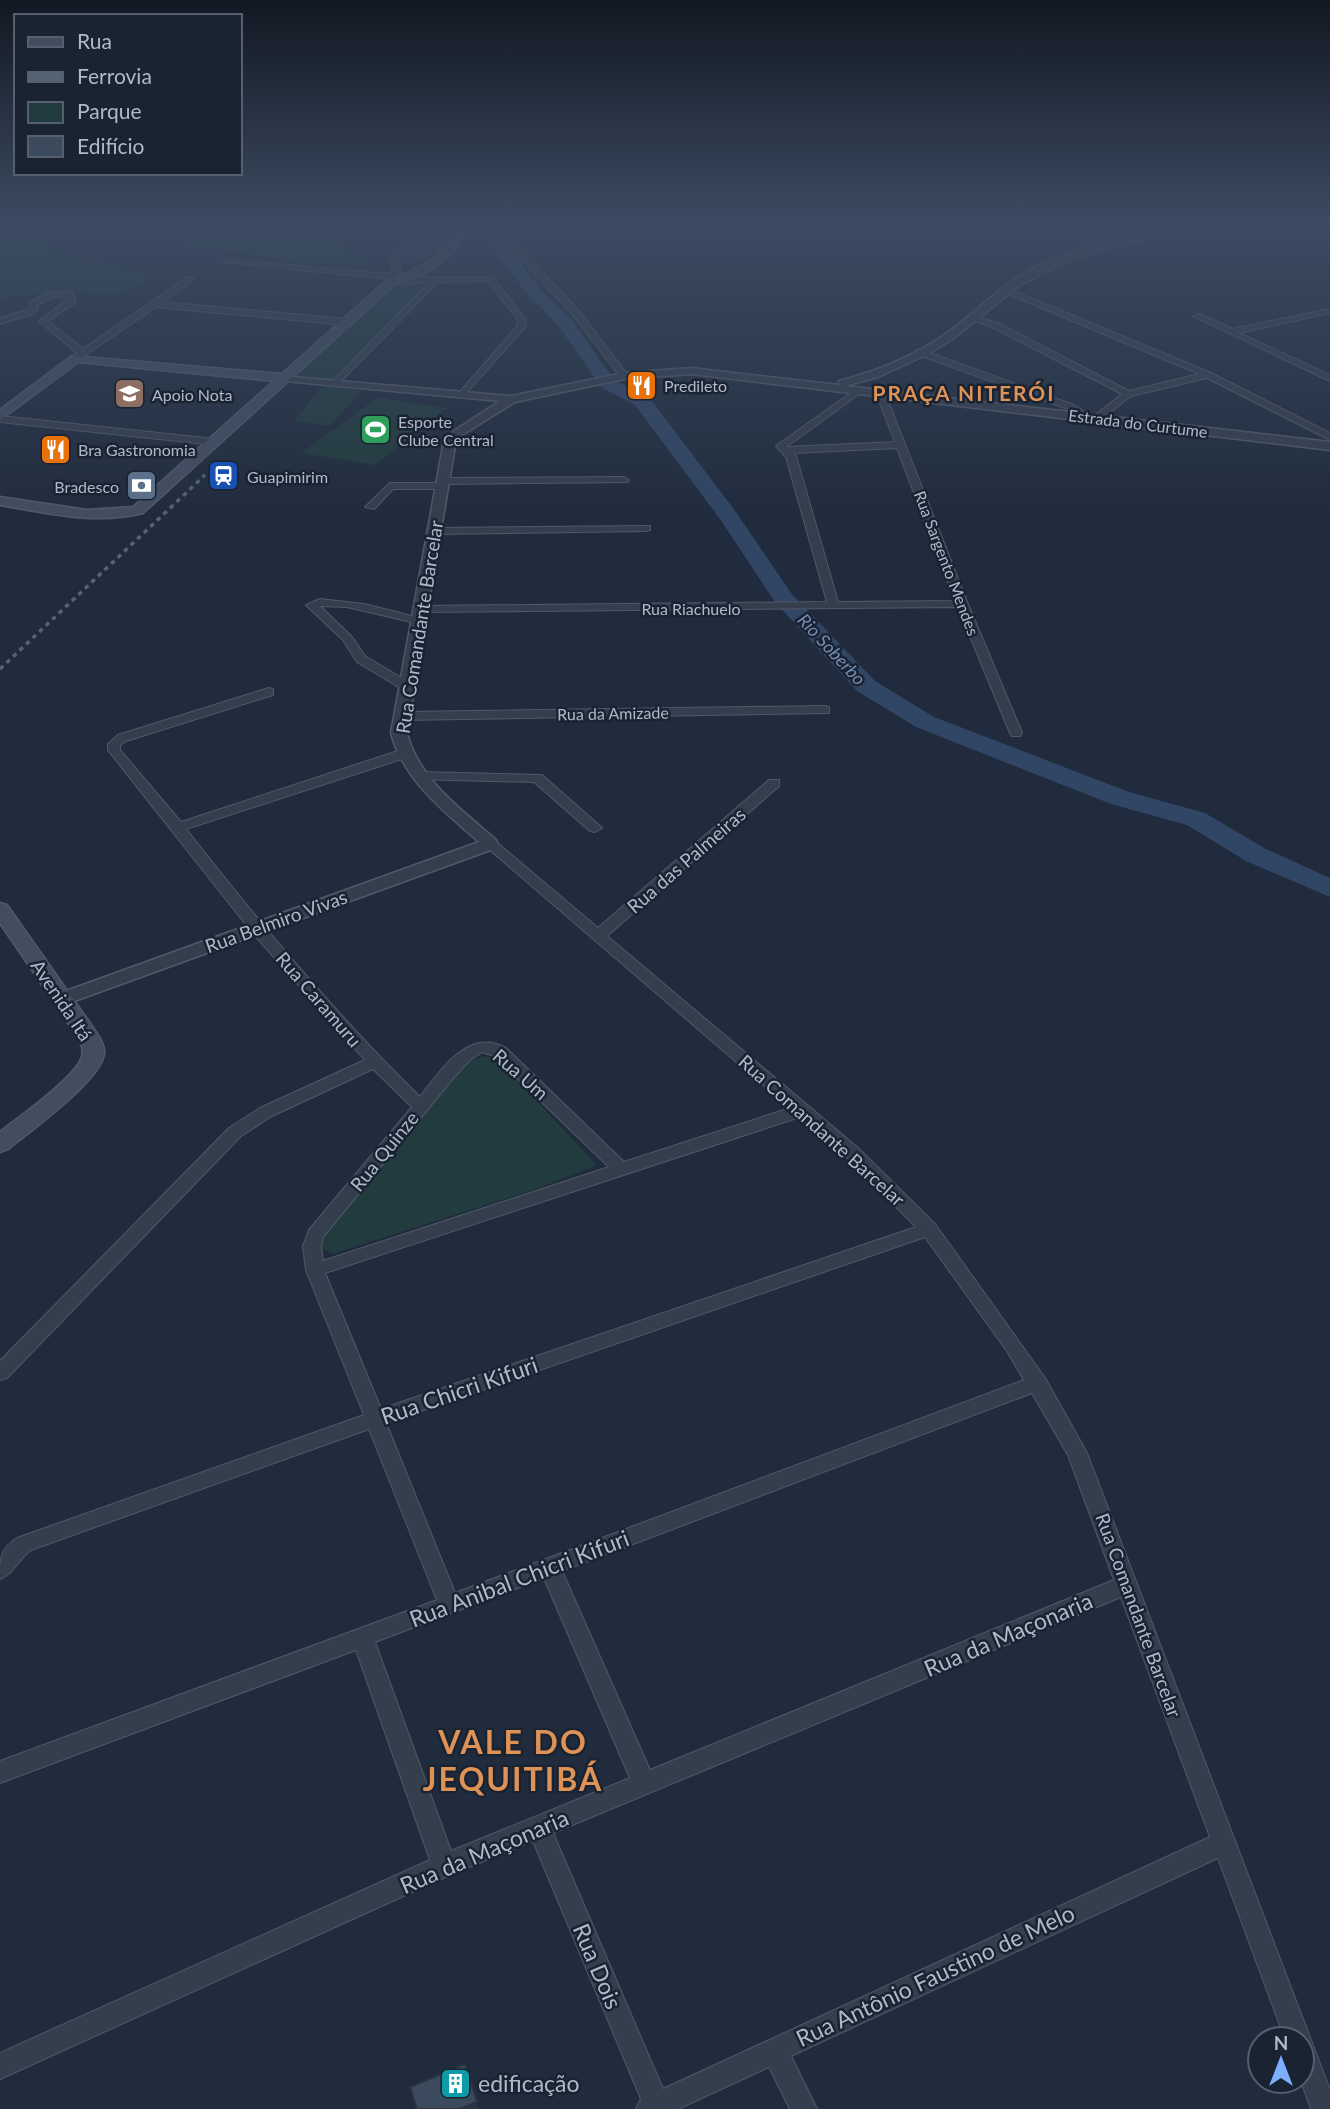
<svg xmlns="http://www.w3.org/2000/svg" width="1330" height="2109" font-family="Lato,sans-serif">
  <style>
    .green { fill: #223b3e }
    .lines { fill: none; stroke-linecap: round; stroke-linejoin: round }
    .river { fill: #314564; fill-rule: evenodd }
    .minor-casing { stroke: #505968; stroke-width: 2 }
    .tertiary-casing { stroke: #505968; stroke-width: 3 }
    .secondary-casing { stroke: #505968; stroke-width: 3 }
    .minor { fill: #343e4d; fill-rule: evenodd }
    .tertiary { fill: #343e4d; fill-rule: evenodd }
    .secondary { fill: #424d60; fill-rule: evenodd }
    .rail { stroke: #566275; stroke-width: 3.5; stroke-dasharray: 4.5 4.5; stroke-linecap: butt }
    .wall { fill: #344050 }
    .shaded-wall { fill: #2a3441 }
    .building { fill: #3c4a5d; stroke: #2a3441; stroke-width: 2 }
    .labels { text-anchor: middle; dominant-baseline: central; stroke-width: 5; stroke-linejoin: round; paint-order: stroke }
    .far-poi-label { font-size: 16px; fill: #b0b9c9; stroke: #1a2332; text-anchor: start }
    .far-street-label { font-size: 16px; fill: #b0b9c9; stroke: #1a2332 }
    .far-water-label { font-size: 18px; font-style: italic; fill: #748eb3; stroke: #1a2332 }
    .street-label { font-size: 19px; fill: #b0b9c9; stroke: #1a2332 }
    .far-district-label { font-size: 21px; font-weight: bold; letter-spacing: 2px; fill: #de9256; stroke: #1a2332 }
    .near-street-label { font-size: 23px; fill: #b0b9c9; stroke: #1a2332 }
    .near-poi-label { font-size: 23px; fill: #b0b9c9; stroke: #1a2332; text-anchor: start }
    .near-district-label { font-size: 32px; font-weight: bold; letter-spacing: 2px; fill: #de9256; stroke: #1a2332 }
  </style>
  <rect width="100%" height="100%" fill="#202c3d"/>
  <g class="green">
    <path d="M0,219H404L410,225L397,233L340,245L369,265L301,262L86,228L41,229L53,251L81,261L159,272L122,294L67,292L0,298Z"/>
    <path d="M405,282L427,285L333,380L292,376L395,283Z"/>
    <path d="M322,386L362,390L329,426L294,421Z"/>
    <path d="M377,398L447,408L375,465L301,453Z"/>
    <path d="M485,1056L498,1060L597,1165L533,1190L332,1254L321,1247L326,1232L467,1062Z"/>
  </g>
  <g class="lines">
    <path class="river" d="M494,219H511L503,226L504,242L541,290L570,317L614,380L649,397L736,512L791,593L875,681L934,717L1129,792L1205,813L1266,849L1330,878V897L1246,861L1187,825L1111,804L916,727L857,691L775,602L720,519L635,405L602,388L558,325L529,296L488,242L489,225Z"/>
    <defs>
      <g id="minor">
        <path d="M426,219H434L398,256L397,263L401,269L397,278L493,277L526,320L525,327L462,398L457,395L459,393L518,325V320L488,281L438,282L336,386L333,385V381L429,283H392L389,279L224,262L228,260L391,274L393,269L389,263L390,255Z"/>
        <path d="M518,219H526L519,227L515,241L517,245L579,311L627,374V378H621L573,315L509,246L507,241L512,226Z"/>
        <path d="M1117,219H1133L1063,234L1059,232Z"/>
        <path d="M1175,219H1184L1202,229L1195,231Z"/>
        <path d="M1270,219H1281L1330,238V242Z"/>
        <path d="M187,277L194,279L162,302L346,319L350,322L346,325L156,307L76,361L72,358L77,353L39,321L68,299L67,297H52L37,305L38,309L33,314L0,324V318L27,310L30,308L29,302L50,293L72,292L76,302L48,321L83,349Z"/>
        <path d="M1007,288L1211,373L1330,433V440L1207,378L1131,396L1100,420H1094V416L1122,394L992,327L969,319V315L998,323L1129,391L1199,374L1004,292Z"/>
        <path d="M1330,309V313L1239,333L1330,375V381L1193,316L1200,314L1232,329Z"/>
        <path d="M916,350H922L1074,405L1093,417L1085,419L1068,409L916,354Z"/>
        <path d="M859,387L862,388V392L786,447L895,442L876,393L884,391L968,604L1022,733L1020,736H1012L1010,733L958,607L420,612L414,609L420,606L827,602L786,457L776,446ZM897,448L955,601L838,602L796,456L793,453Z"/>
        <path d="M0,416L215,439L220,442L215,445L0,422Z"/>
        <path d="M624,477L629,480L628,482L447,484V488L443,489H393L374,509L365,507L390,483H440V479L444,478Z"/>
        <path d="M650,526V530L646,531L434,534L429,531L434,528Z"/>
        <path d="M320,599L364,604L424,619L426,621L420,624L347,607L320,606L352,637L365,656L410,683V689H402L357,662L343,640L306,605Z"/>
        <path d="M269,688L273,689V695L126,741L120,745V750L181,822L398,751H408V757L186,829C259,922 335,1014 420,1097C441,1070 468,1027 506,1048L624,1162L790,1108L483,844L485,841H495L598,928L769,780H779V786L607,936L858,1148L935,1224L1045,1378L1087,1453L1330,2090V2109H1311L1301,2081L1302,2039H1285L1218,1858L791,2056L817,2109H790L769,2067L678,2109H636L641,2099L533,1841L452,1874L0,2079V2053L430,1860L356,1650L0,1783V1761L437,1600L369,1429L31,1550C19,1558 14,1574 0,1579C0,1559 0,1549 17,1538L364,1415L306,1270L303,1246L309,1230L412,1107L373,1069L272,1116L241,1136L7,1378L0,1380V1361L229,1128L260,1108L365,1060L251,931L108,750V744L118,735ZM482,1052L494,1056L609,1167L323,1261L321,1246L323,1237L454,1077L470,1060ZM800,1117L846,1156L916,1227L381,1409L325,1273ZM925,1237L1007,1351L1024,1380L455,1593L386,1423ZM1032,1393L1068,1455L1114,1580L650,1770L562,1571ZM544,1578L630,1778L451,1851L375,1642ZM1121,1597L1210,1837L663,2089L553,1833Z"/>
        <path d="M825,706L829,707V713L402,720L396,716L402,712Z"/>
        <path d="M420,772L542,775L602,828L595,832L590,831L534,782L415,779V773Z"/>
      </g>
      <path id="tertiary" d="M1229,219H1248L1113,246L1064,262L1020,285L954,338L926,355L878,377L845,386L1330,442V450L691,374L624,379L515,402L462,435L455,446L407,733C419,780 461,809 496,840L498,844L496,848L69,1003H55L53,999L55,995L479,842C444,811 404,781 391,733L443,446L454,431L500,401L285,381L280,378L281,376L511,396L624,373L691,368L839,385V381C882,370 924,352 959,324C983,305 1005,283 1032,269C1092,238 1163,232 1229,219Z"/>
      <g id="secondary">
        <path d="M463,219H473C462,252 428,279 395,284L143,513C95,525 48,513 0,505V497L87,510L133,507L274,381L78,362L0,420V410L72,356L282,374L388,279C419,272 452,251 463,219Z"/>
        <path d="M0,903L7,905L94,1029C99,1037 105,1045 104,1054C100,1081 30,1131 8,1149L0,1152V1132C18,1118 76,1077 82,1057C84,1049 81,1042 77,1036L0,923Z"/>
      </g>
    </defs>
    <use href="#minor" class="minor-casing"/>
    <use href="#tertiary" class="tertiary-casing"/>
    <use href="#secondary" class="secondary-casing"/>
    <use href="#minor" class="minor"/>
    <use href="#tertiary" class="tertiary"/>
    <use href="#secondary" class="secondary"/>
    <path class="rail" d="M0,669L205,475"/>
  </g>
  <path class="wall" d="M400,244L443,246L428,259L401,256Z"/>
  <g class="shaded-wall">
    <path d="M442,233L443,246L428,259L427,246Z"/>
    <path d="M477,2102L479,2109H460Z"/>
  </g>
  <g class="building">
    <path d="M414,230L442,233L427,246L400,244Z"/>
    <path d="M465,2064L477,2102L460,2109H417L410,2087Z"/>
  </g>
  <linearGradient id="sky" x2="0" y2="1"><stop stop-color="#121822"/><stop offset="0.43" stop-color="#3c4b62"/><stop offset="1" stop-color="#3c4b62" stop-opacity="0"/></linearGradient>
  <rect width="1330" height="515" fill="url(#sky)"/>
  <defs>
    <symbol id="restaurant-square" viewBox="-11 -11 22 22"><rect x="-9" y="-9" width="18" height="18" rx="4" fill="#e8710a" stroke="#1a2332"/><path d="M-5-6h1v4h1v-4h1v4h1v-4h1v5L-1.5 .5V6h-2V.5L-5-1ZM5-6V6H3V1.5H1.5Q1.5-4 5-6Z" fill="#fff"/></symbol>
    <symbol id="university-square" viewBox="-11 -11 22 22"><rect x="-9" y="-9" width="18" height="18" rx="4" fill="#8d6e63" stroke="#1a2332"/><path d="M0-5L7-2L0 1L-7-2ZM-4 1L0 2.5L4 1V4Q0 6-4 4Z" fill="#fff"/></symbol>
    <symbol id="stadium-square" viewBox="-11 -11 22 22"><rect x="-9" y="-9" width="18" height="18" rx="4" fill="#2e9e5b" stroke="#1a2332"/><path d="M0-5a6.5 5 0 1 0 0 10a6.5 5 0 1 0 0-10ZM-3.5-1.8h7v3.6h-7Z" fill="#fff"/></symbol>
    <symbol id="station-square" viewBox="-11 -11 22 22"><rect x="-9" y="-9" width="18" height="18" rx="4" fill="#1a4fb4" stroke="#1a2332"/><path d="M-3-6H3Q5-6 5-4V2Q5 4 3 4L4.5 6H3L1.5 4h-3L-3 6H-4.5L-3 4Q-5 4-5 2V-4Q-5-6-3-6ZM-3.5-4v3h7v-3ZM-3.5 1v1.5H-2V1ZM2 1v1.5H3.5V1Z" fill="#fff"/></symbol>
    <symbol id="bank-square" viewBox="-11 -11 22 22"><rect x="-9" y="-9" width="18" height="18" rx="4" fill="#5c6f8a" stroke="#1a2332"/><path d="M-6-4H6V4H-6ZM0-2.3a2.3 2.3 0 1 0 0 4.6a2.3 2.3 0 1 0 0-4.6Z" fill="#fff"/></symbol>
    <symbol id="building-square" viewBox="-11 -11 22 22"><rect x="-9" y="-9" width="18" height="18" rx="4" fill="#0f9aa8" stroke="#1a2332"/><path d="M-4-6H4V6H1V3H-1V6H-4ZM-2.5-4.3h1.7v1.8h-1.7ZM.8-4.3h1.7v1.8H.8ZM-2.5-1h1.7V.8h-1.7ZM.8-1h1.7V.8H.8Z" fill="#fff"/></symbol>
  </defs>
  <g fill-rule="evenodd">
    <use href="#restaurant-square" x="624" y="368" width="35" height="35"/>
    <use href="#university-square" x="112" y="376" width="35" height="35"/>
    <use href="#stadium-square" x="358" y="412" width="35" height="35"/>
    <use href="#restaurant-square" x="38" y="432" width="35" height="35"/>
    <use href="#station-square" x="206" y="458" width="35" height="35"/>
    <use href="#bank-square" x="124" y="468" width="35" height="35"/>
    <use href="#building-square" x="438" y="2066" width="35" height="35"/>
  </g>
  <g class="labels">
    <g class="far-poi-label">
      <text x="664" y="385">Predileto</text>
      <text x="152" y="394">Apoio Nota</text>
      <text x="398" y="421">Esporte<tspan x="398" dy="18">Clube Central</tspan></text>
      <text x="78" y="449">Bra Gastronomia</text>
      <text x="247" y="476">Guapimirim</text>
      <text x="119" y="486" text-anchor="end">Bradesco</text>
    </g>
    <g class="far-street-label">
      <text transform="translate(1138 423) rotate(7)">Estrada do Curtume</text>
      <text transform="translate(947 563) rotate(69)">Rua Sargento Mendes</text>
      <text x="691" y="608">Rua Riachuelo</text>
      <text transform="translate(613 713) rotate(-1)">Rua da Amizade</text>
    </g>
    <g class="far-water-label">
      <text transform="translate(832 649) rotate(47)">Rio Soberbo</text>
    </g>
    <g class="street-label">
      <text transform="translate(419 627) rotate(-81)">Rua Comandante Barcelar</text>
      <text transform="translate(686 860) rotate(-41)">Rua das Palmeiras</text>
      <text transform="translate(276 921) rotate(-20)">Rua Belmiro Vivas</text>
      <text transform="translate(319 999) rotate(49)">Rua Caramuru</text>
      <text transform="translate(62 1000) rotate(56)">Avenida Itá</text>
      <text transform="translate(521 1074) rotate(41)">Rua Um</text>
      <text transform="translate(822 1130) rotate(42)">Rua Comandante Barcelar</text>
      <text transform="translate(384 1151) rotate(-51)">Rua Quinze</text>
      <text transform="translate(1139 1615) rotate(70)">Rua Comandante Barcelar</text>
    </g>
    <g class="far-district-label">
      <text x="964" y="392">PRAÇA NITERÓI</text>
    </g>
    <g class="near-street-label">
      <text transform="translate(459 1390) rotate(-19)">Rua Chicri Kifuri</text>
      <text transform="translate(519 1578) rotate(-21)">Rua Anibal Chicri Kifuri</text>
      <text transform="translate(1008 1634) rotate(-23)">Rua da Maçonaria</text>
      <text transform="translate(484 1851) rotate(-23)">Rua da Maçonaria</text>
      <text transform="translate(598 1966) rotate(67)">Rua Dois</text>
      <text transform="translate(935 1975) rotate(-25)">Rua Antônio Faustino de Melo</text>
    </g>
    <g class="near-poi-label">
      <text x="478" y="2083">edificação</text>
    </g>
    <g class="near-district-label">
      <text x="513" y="1741">VALE DO<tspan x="513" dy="37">JEQUITIBÁ</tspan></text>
    </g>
  </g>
  <rect x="14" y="14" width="228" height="161" fill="#1a2332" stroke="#565f6e" stroke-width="2"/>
  <rect x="28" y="37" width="35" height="10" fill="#424d60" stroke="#565f6e" stroke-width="2"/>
  <text x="77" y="49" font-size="21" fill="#b0b9c9">Rua</text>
  <rect x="28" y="72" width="35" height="10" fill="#566275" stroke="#565f6e" stroke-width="2"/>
  <text x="77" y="84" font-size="21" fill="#b0b9c9">Ferrovia</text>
  <rect x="28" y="102" width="35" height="21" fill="#223b3e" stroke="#565f6e" stroke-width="2"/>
  <text x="77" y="119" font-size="21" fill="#b0b9c9">Parque</text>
  <rect x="28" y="136" width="35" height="21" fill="#3c4a5d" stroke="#565f6e" stroke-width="2"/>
  <text x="77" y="154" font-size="21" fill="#b0b9c9">Edifício</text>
  <g transform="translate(1281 2060)"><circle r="33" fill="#1a2332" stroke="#565f6e" stroke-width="2"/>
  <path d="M0-5L12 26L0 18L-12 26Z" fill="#7eafff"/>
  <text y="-10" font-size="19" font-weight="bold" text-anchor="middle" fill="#b0b9c9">N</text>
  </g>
</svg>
